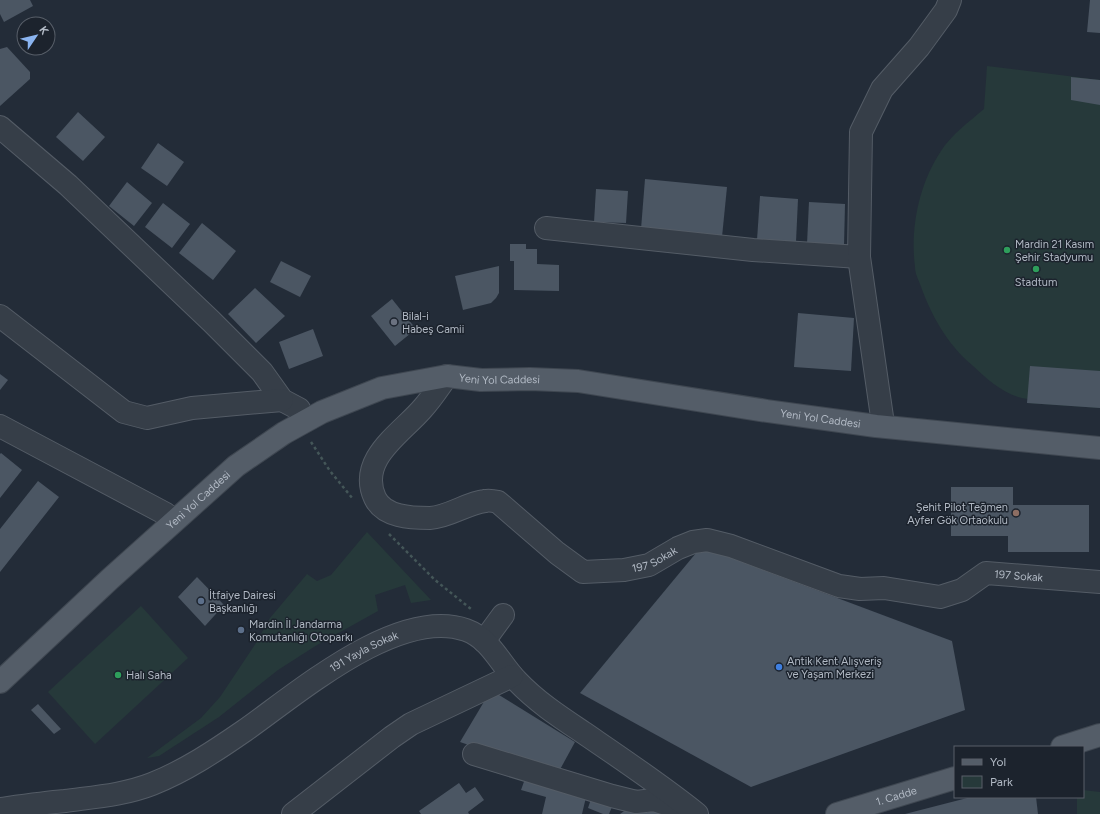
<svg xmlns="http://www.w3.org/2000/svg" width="1100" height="814" font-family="Figtree,sans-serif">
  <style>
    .green { fill: #26393a }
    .building { fill: #4b5663 }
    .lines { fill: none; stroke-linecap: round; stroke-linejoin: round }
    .minor-casing { stroke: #545c66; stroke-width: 24 }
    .major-casing { stroke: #3f4751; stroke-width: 24 }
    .path { stroke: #445658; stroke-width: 2.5; stroke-dasharray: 3 3; stroke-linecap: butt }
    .minor { stroke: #363e48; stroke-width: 22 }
    .major { stroke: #545d68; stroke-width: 22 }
    .leisure-dot { fill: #2e9e5b; stroke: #1c232d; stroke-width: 1.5 }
    .worship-dot { fill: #6b7280; stroke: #1c232d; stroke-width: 1.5 }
    .education-dot { fill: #8d6e63; stroke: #1c232d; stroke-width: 1.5 }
    .service-dot { fill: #5c6f8a; stroke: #1c232d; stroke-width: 1.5 }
    .shop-dot { fill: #3f7fe0; stroke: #1c232d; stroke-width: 1.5 }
    .labels { text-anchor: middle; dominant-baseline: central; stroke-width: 3; stroke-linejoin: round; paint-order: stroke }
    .poi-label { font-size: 11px; fill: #b1b9c4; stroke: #1c232d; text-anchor: start }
    .street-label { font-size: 11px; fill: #b1b9c4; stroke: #1c232d }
  </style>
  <rect width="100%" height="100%" fill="#232c38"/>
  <g class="green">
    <path d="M987,66L1100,80V408L1027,403L1028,399C1006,397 987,379 972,365C947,344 931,315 920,284C918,279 915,273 915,267C910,228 919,184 941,151C951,135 970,121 984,109Z"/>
    <path d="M367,532L431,600L411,603L405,585L375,595L378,611L317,645L278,670L219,717L159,756L147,758L201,718L220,697L256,643L270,618L307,574L317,581L331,575Z"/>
    <path d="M141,606L188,658L95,744L48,692Z"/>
    <path d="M1083,790L1100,792V814H1077V797H1083Z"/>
  </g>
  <g class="building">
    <path d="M0,0H30L33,6L4,22L0,14Z"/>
    <path d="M1090,0H1100V33L1087,32Z"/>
    <path d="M7,47L30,72V79L0,106V49Z"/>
    <path d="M1071,77L1100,80V105L1071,100Z"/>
    <path d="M78,112L105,137L83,161L56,137Z"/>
    <path d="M158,143L184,162L167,186L141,168Z"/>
    <path d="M645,179L727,187L722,237L641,229Z"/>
    <path d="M127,182L152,203L134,226L109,206Z"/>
    <path d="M596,189L628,191L626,223L594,222Z"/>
    <path d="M760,196L798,199L796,242L757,240Z"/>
    <path d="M809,202L845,204L844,246L807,244Z"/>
    <path d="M163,203L190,224L172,248L145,227Z"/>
    <path d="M202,223L236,251L213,280L179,253Z"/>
    <path d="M510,244H526V249H537V264L559,265V291L514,290V261H510Z"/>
    <path d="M281,261L311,276L300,297L270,282Z"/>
    <path d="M499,266V293L496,298L491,303L463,310L455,276Z"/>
    <path d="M255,288L285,316L256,343L228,314Z"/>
    <path d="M392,299L416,329L395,346L371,316Z"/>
    <path d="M798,313L854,318L851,371L794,367Z"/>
    <path d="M313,329L323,356L289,369L279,342Z"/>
    <path d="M1030,366L1100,371V408L1027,403Z"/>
    <path d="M0,374L8,380L0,390Z"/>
    <path d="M1,453L22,470L0,498V454Z"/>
    <path d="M38,481L59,497L0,572V529Z"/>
    <path d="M951,487H1013V505H1089V552H1008V536H951Z"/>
    <path d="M701,547L952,641L965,710L751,787L580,693Z"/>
    <path d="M197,577L224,605L205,626L178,597Z"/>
    <path d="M491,690L575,742L557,775L460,742Z"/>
    <path d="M38,704L61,729L54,734L31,710Z"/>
    <path d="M526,776L587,793L582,814H542L546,797L521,790Z"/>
    <path d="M459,783L466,793L475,787L484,800L468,812L469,814H421L419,811Z"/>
    <path d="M971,797H1036L1038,814H905Z"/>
    <path d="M591,799L614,802L609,814H603L588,808Z"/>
    <path d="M630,807L633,811L647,813L660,807L669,814H620Z"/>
  </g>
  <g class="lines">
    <defs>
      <g id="minor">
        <path d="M0,127L68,185L211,321L262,372L282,400L299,409"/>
        <path d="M546,228L753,250L859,257"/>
        <path d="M0,316L124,412L147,418L192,408L282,400"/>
        <path id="s1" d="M447,376C439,387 432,398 423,408C402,433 357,459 375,498C384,517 411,518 430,518C449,517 467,503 485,501C489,500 494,501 498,502L557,553L583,572L624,570L649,565L678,548L693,542L707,540L731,546L839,586L860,589L884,588L940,597L962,590L986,573L1100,582"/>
        <path d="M882,417L859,257L861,132L882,89L919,47L946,10L950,0"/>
        <path d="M0,426L166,514"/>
        <path d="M484,641L503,615"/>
        <path d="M474,754L612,796L636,802L654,800L666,804L679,814"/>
        <path id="s2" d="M0,809C22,806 43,803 65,801C94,797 124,795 152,784C185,771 215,751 244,731C297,694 398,606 466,630C491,639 500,664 517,681C537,702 560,717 584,733C622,759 661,785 697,814"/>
        <path d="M293,814L392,737L411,724L512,676"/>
      </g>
      <g id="major">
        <path id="s3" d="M0,682L110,579L236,466L284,433L322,412L382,388L447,376L481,380L530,379L578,381L767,411L876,426L1100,448"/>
        <path d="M1062,747L1100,735"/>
        <path id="s4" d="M837,814L955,778"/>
      </g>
    </defs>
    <use href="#minor" class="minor-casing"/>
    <use href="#major" class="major-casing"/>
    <g class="path">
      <path d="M311,442L330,471L353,499"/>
      <path d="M389,534L435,580L471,609"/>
    </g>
    <use href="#minor" class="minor"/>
    <use href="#major" class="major"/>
  </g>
  <g class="leisure-dot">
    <circle cx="1007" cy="250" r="4"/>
    <circle cx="1036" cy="269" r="4"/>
    <circle cx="118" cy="675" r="4"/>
  </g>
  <circle class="worship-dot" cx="394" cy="322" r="4"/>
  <circle class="education-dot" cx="1016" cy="513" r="4"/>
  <g class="service-dot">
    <circle cx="201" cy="601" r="4"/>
    <circle cx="241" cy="630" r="4"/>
  </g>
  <circle class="shop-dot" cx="779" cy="667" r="4"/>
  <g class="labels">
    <g class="poi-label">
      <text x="1015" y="244">Mardin 21 Kasım<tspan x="1015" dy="13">Şehir Stadyumu</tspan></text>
      <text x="1036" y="282" text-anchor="middle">Stadtum</text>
      <text x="402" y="316">Bilal-i<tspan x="402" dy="13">Habeş Camii</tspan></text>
      <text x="1008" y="507" text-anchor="end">Şehit Pilot Teğmen<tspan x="1008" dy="13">Ayfer Gök Ortaokulu</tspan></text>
      <text x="209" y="595">İtfaiye Dairesi<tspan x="209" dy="13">Başkanlığı</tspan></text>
      <text x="249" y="624">Mardin İl Jandarma<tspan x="249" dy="13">Komutanlığı Otoparkı</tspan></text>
      <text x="787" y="661">Antik Kent Alışveriş<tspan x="787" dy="13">ve Yaşam Merkezi</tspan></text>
      <text x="126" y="675">Halı Saha</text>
    </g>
    <g class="street-label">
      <text stroke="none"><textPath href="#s3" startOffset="605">Yeni Yol Caddesi</textPath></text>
      <text stroke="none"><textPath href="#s3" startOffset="929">Yeni Yol Caddesi</textPath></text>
      <text stroke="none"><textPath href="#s3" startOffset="269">Yeni Yol Caddesi</textPath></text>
      <text stroke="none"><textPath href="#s1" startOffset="466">197 Sokak</textPath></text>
      <text stroke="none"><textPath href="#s1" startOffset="850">197 Sokak</textPath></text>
      <text stroke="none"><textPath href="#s2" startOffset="405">191 Yayla Sokak</textPath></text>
      <text stroke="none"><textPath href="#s4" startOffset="62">1. Cadde</textPath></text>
    </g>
  </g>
  <rect x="954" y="746" width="130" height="52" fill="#1c232d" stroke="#585f69"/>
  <rect x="962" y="759" width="20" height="6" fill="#545d68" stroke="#585f69"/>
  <text x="990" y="766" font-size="12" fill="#b1b9c4">Yol</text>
  <rect x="962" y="776" width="20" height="12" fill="#26393a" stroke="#585f69"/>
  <text x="990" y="786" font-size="12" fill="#b1b9c4">Park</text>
  <g transform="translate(36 36) rotate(55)"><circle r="19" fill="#1c232d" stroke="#585f69"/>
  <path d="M0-3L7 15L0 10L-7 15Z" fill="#8ab4f0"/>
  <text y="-6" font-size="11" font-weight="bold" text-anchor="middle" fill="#b1b9c4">K</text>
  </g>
</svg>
